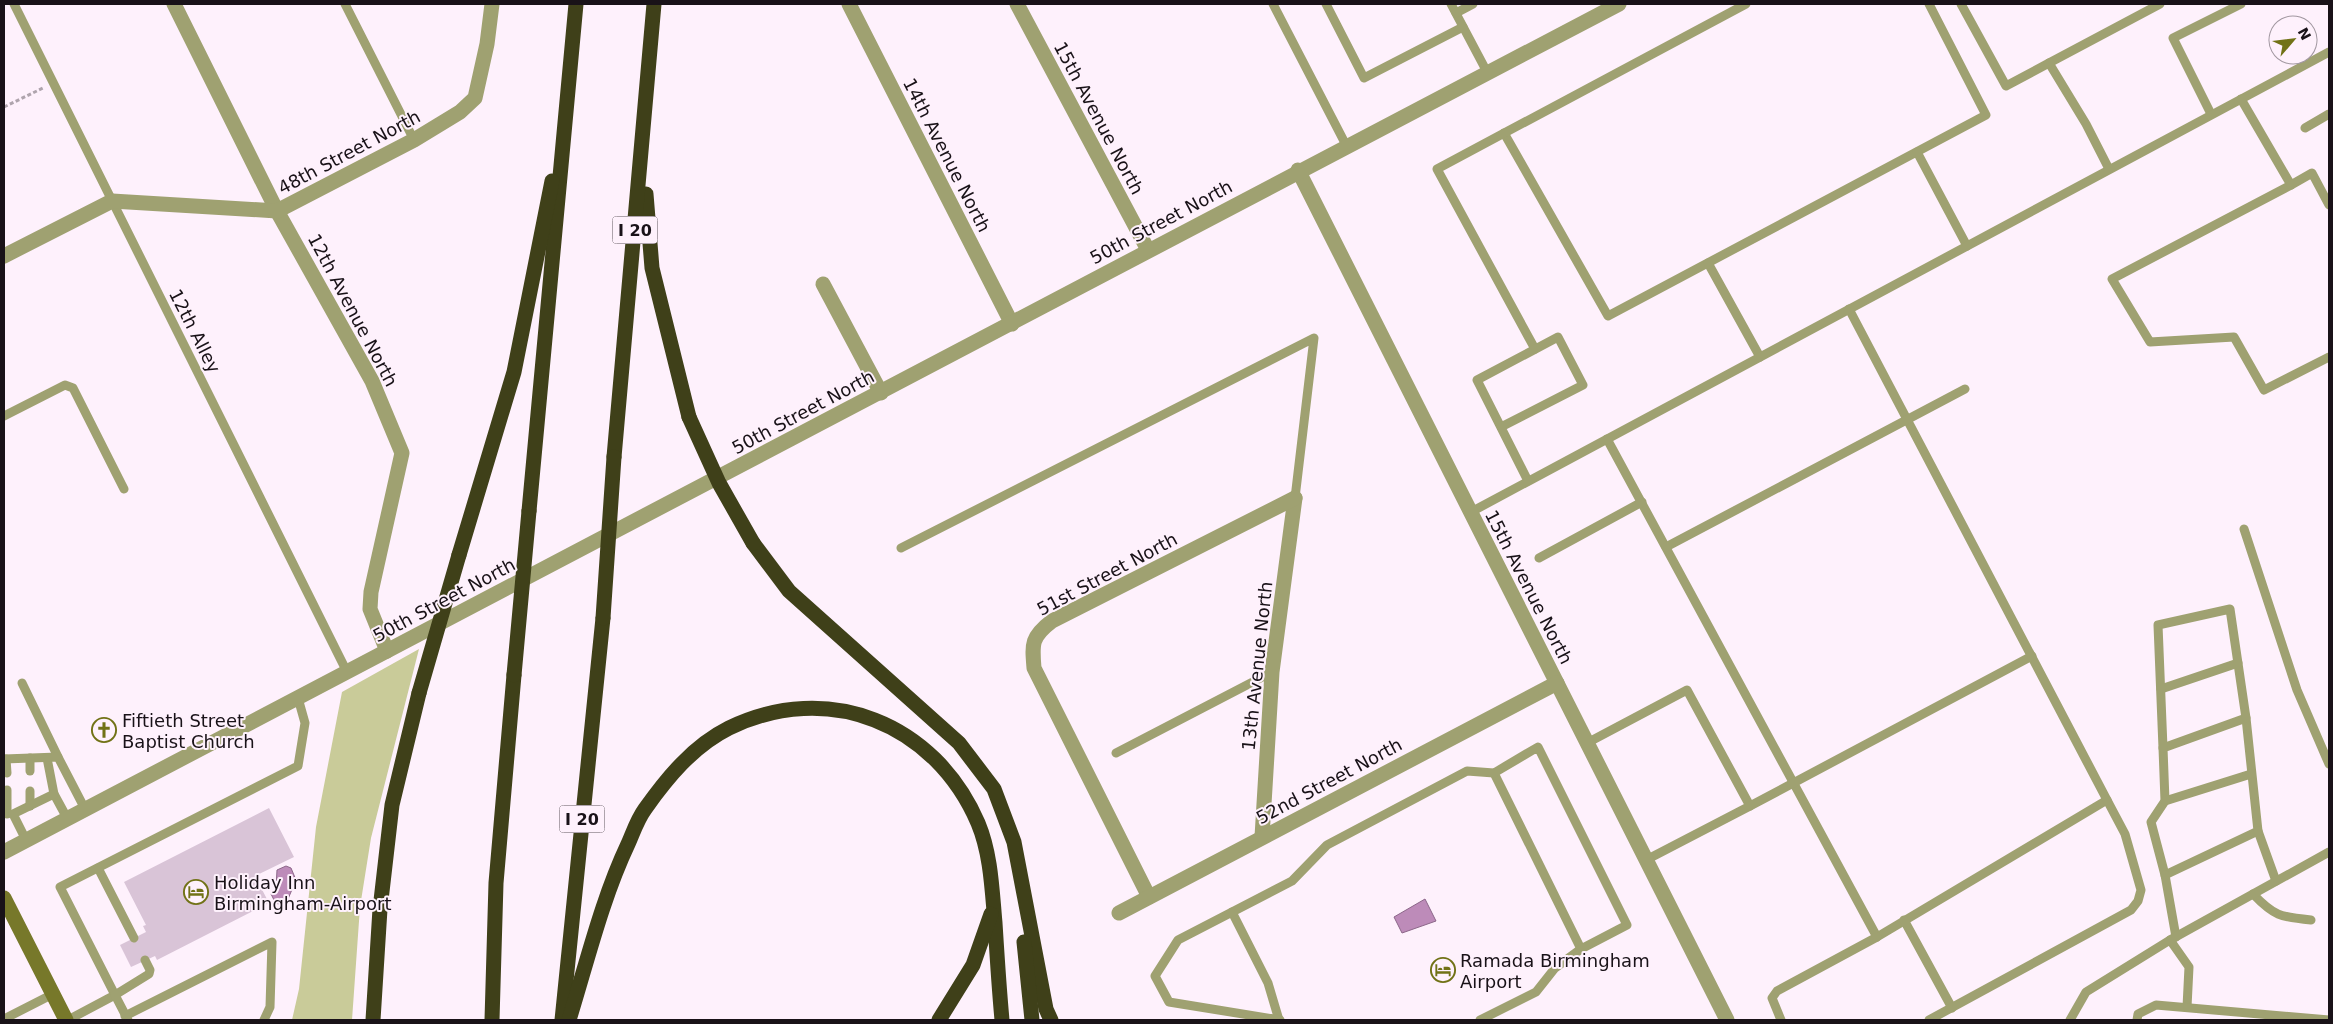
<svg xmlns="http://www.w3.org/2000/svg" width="2333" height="1024" font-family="'DejaVu Sans',sans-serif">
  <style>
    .green { fill: #c9cb99 }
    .water { fill: #bd8bb9; stroke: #8c6789 }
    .building { fill: #d9c4d7 }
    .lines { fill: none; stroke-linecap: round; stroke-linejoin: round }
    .path { stroke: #afa4ad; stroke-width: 3; stroke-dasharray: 4 2.5; stroke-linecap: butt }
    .lane { stroke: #9fa171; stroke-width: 9 }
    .street { stroke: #9fa171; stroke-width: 15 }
    .secondary { stroke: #77782a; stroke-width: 15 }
    .highway { stroke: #3f4019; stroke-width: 15 }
    .highway-bridge { stroke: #3f4019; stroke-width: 15 }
    .labels { text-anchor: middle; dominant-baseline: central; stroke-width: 4; stroke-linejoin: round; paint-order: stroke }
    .shield { fill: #fef1fc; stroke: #5e555c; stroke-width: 1 }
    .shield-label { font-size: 16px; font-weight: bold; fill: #191218 }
    .street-label { font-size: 18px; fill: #191218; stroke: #fef1fc }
    .poi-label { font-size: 18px; fill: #191218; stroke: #fef1fc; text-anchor: start }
  </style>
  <rect width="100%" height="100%" fill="#fef1fc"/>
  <path class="green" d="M419,649L371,838L360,907L352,1020H292L299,989L316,827L342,692Z"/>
  <g class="water">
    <path d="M286,866L291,868L296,880L288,899L278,904L275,902L271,894L276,888L277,870Z"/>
    <path d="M1425,899L1436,921L1402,933L1394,917Z"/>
  </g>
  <path class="building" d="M269,808L294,857L255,876L269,903L157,960L155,956L131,967L120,945L146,932L143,926L146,925L124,882Z"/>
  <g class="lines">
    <path class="path" d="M4,107L43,88"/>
    <g class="lane">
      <path d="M14,4L347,672"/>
      <path d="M345,4L414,140"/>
      <path d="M1273,4L1346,145"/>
      <path d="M1326,4L1364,78L1463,27"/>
      <path d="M1451,4L1487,72"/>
      <path d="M1961,4L2006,86L2049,63L2086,124L2109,169"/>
      <path d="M1456,13L1473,4"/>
      <path d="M2049,63L2160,4"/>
      <path d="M2241,99L2291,185L2112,279L2150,342L2234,337L2264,390L2329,357"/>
      <path d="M2211,114L2173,38L2241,4"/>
      <path d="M2305,128L2329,114"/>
      <path d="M1504,133L1608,316L1986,115L1929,4"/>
      <path d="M1917,152L1967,246"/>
      <path d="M2291,185L2312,173L2329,205"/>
      <path d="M1708,263L1760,357"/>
      <path d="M1535,349L1437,169L1746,4"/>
      <path d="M4,416L65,385L73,388L124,489"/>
      <path d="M1501,427L1583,385L1558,337L1477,380L1528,481"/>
      <path d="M1607,439L1877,937L2107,800L1849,309"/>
      <path d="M1471,512L2329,52"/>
      <path d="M2244,529L2297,690L2329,764"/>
      <path d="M1666,547L1965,389"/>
      <path d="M901,548L1314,338L1295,498"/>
      <path d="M1539,558L1642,502"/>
      <path d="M22,683L58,757"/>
      <path d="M2161,689L2238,663"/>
      <path d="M2246,718L2258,831L2165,875L2151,822L2165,801L2163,748Z"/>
      <path d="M1587,743L1687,690L1750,806L1646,860"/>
      <path d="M2163,748L2158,625L2230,609L2246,718"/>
      <path d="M1116,753L1272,672"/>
      <path d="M47,758L54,794L67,818"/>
      <path d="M4,759L58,757L85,809"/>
      <path d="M6,759L7,773"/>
      <path d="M30,771V758"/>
      <path d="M1494,773L1581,949"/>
      <path d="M7,790V814"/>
      <path d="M2165,801L2251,774"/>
      <path d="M30,806V791"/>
      <path d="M1750,806L2032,656"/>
      <path d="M2258,831L2276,881"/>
      <path d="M26,840L13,814L54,794"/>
      <path d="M98,868L134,938"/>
      <path d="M2165,875L2176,937"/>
      <path d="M2253,894C2274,916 2280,917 2311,920"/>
      <path d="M1232,912L1268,983L1279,1020"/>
      <path d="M1904,920L1952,1008"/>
      <path d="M2170,940L2189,967L2187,1007"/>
      <path d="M125,1016L272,942L270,1007L264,1020"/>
      <path d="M4,1019L53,994"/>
      <path d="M68,1020L115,995L60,887L298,766L305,723L298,698"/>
      <path d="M128,1020L115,995L149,974L150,970L145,960"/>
      <path d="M1280,1020L1169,1002L1155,976L1178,940L1292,881L1327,845L1467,771L1494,773L1538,747L1627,925L1581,949L1555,968L1536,992L1480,1020"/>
      <path d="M1781,1020L1772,998L1777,991L1877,937"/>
      <path d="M1929,1020L2131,910L2138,901L2141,890L2125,834L2107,800"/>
      <path d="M2070,1020L2086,992L2170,940L2329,852"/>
      <path d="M2137,1020L2138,1014L2156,1005L2329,1020"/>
    </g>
    <g class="street">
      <path d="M174,4L277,211L372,381L402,453L371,592L370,609L387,651"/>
      <path d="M849,4L1012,324"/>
      <path d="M1017,4L1148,250"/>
      <path d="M1298,170L1727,1020"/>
      <path d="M4,256L112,201L277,211L414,140L460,112L475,98L487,44L492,4"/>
      <path d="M823,284L881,393"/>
      <path d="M1262,837L1272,672L1295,498"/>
      <path d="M4,852L1619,4"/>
      <path d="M1149,897L1034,668C1032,644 1031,637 1052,621L1295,498"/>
      <path d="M1119,913L1557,683"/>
    </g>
    <path class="secondary" d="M4,898L66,1020"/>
    <g class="highway">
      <path d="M646,194L652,268L689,417"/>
      <path d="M614,457L654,4"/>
      <path d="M529,511L576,4"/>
      <path d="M753,543L789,591L959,743L994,789L1014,842L1046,1009L1051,1020"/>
      <path d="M459,555L514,372L552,181"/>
      <path d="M1024,942L1032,1020"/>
      <path d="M373,1020L380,909L392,805L419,693"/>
      <path d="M492,1020L496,883L514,675"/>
      <path d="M562,1020L603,618"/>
      <path d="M569,1020C587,962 602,899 628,844C633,833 637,820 645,809C667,778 693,746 729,728C828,680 935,723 978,823C991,854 992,890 995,923C997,955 999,988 1002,1020"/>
      <path d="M939,1020L973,965L991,914"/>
    </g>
    <g class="highway-bridge">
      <path d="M689,417L719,483L753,543"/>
      <path d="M603,618L614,457"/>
      <path d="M514,675L529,511"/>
      <path d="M419,693L459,555"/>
    </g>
  </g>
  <defs>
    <symbol id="church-ring" viewBox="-11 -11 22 22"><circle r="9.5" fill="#fef1fc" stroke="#717216" stroke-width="1.5"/><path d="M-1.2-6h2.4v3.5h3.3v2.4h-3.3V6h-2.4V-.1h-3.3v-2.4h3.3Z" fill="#717216"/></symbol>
    <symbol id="hotel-ring" viewBox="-11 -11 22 22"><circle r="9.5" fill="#fef1fc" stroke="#717216" stroke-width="1.5"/><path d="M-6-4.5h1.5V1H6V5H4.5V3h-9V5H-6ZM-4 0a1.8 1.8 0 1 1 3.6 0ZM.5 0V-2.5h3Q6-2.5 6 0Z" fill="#717216"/></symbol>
  </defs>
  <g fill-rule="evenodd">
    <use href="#church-ring" x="90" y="716" width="28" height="28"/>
    <use href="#hotel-ring" x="182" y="878" width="28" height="28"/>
    <use href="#hotel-ring" x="1429" y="956" width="28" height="28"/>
  </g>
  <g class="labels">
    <g class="shield">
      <rect x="612.5" y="216.5" width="45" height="27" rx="4"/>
      <rect x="559.5" y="805.5" width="45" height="27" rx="4"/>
    </g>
    <g class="shield-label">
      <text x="635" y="230">I 20</text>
      <text x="582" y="819">I 20</text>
    </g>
    <g class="street-label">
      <text transform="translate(1099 118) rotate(62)">15th Avenue North</text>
      <text transform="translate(349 152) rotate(-28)">48th Street North</text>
      <text transform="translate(947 155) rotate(63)">14th Avenue North</text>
      <text transform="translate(1161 222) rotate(-28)">50th Street North</text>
      <text transform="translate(353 310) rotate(62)">12th Avenue North</text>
      <text transform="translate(195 331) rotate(63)">12th Alley</text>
      <text transform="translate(803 412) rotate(-28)">50th Street North</text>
      <text transform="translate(1107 574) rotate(-28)">51st Street North</text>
      <text transform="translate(1529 587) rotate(63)">15th Avenue North</text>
      <text transform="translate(444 600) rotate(-28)">50th Street North</text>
      <text transform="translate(1257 666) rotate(-84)">13th Avenue North</text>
      <text transform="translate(1329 781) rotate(-28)">52nd Street North</text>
    </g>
    <g class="poi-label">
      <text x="122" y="720">Fiftieth Street<tspan x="122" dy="21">Baptist Church</tspan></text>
      <text x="214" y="882">Holiday Inn<tspan x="214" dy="21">Birmingham-Airport</tspan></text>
      <text x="1460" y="960">Ramada Birmingham<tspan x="1460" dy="21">Airport</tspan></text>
    </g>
  </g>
  <rect width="2333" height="1024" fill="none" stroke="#191218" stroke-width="10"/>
  <g transform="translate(2293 40) rotate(62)"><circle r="24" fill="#fef1fc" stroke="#a298a1"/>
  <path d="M0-4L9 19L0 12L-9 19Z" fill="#717216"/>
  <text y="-8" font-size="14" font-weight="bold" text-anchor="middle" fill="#191218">N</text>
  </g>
</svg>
